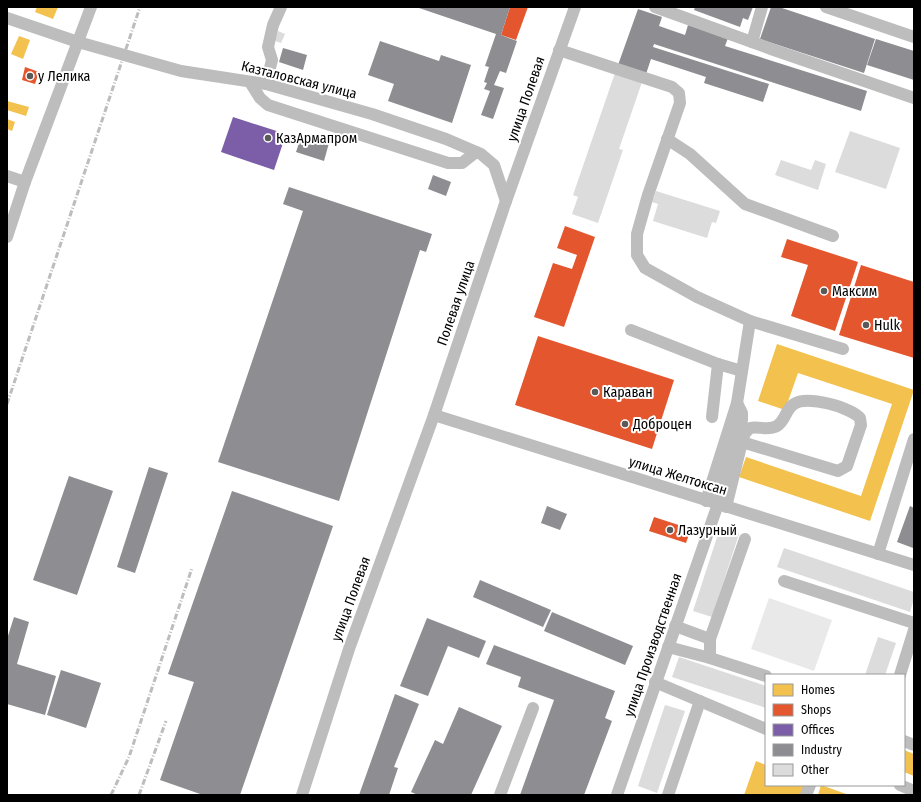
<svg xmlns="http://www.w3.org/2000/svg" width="921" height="802" font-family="'Fira Sans Condensed',sans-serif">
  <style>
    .green { fill: #e9e9e9 }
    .homes { fill: #f2c14e }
    .shops { fill: #e4572e }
    .offices { fill: #7b5ea7 }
    .industry { fill: #8d8d92 }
    .building { fill: #dcdcdc }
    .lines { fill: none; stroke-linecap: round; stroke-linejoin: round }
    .minor { stroke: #bdbdbd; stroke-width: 12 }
    .rail { stroke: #bdbdbd; stroke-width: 3; stroke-dasharray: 6 2 1 2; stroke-linecap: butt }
    .poi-dot { fill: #595959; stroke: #fff; stroke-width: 1.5 }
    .labels { text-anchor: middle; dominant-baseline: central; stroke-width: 4; stroke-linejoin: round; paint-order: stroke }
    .poi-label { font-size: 14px; fill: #000; stroke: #fff; text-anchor: start }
    .street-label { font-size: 14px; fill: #000; stroke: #fff }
  </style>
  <rect width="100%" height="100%" fill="#fff"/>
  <path class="green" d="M769,598L832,620L814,671L751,649Z"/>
  <g class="homes">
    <path d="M37,7H58L53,19L35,12Z"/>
    <path d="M19,36L30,40L23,59L11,54Z"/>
    <path d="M7,101L29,107L26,116L7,110Z"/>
    <path d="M7,119L15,122L12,131L7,129Z"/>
    <path d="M777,344L914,390L870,521L739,477L746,457L861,496L892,404L798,373L785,410L758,401Z"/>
    <path d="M904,750L914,754V776L904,772Z"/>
    <path d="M756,761L766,765V785H808L804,795H744Z"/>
    <path d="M821,785L849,795H818Z"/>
  </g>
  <g class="shops">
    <path d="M510,7H528L516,40L501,35Z"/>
    <path d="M25,67L39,72L35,84L22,80Z"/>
    <path d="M565,226L595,237L564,327L534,317L553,263L572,269L577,255L557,248Z"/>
    <path d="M787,239L858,262L835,331L791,316L808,265L781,257Z"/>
    <path d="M861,265L914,282V358L839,335Z"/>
    <path d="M538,336L674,380L652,449L515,405Z"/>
    <path d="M654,517L691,529L686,543L649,531Z"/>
  </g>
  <path class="offices" d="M233,117L286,134L274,170L221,152Z"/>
  <g class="industry">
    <path d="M416,7H510L501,35L517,41L506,73L500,71L494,85L504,88L493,119L481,115L490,91L484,89L487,83L484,82L489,67L485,66L496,34Z"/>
    <path d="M695,7H753L748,20L743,18L740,27L694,10Z"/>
    <path d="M771,7H779L875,39L864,73L760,39Z"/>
    <path d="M638,9L662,17L659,26L685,35L688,25L728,38L725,46L867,91L861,111L654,44L653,47L769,84L763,102L704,83L706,77L651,59L646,74L618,65Z"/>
    <path d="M876,39L914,51V80L867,65Z"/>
    <path d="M380,41L439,61L441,55L471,65L452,123L388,101L394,84L368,75Z"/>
    <path d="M283,48L307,55L303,70L279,62Z"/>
    <path d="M302,134L329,143L324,161L296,152Z"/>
    <path d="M433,175L451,182L446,196L428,189Z"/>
    <path d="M289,187L432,234L426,252L420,250L339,501L218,462L303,211L283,204Z"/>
    <path d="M149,467L168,473L135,573L117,567Z"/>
    <path d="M69,476L113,491L77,595L33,580Z"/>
    <path d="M232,491L333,526L240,795H203L160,780L194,682L168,674Z"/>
    <path d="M547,506L567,514L560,530L541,523Z"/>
    <path d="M910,506L914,508L913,548L897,542Z"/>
    <path d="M480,580L551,610L543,627L473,597Z"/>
    <path d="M552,612L633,646L625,665L544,631Z"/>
    <path d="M14,617L29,622L17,664L56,676L45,715L7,704V639Z"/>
    <path d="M427,618L486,641L479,658L448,646L428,696L400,686Z"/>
    <path d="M494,645L615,691L605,718L612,721L584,795H520L554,700L518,687L521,677L486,664Z"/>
    <path d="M61,670L101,683L86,728L47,715Z"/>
    <path d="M395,694L419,704L394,767L398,768L389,795H359Z"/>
    <path d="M459,707L502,726L471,795H418L411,792L435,740L443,744Z"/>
  </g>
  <g class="building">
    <path d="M278,31L285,34L281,43L275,41Z"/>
    <path d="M615,73L642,82L619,149L623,150L598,223L572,214L578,197L573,195Z"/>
    <path d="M850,131L900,148L886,189L835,172Z"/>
    <path d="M781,160L811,170L815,160L826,164L818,190L775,175Z"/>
    <path d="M656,191L720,211L716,223L712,222L707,238L653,221L658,204L652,202Z"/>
    <path d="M720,528L739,534L712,617L693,611Z"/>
    <path d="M784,548L914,592V599L910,612L777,567Z"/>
    <path d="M878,637L896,643L885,675H865Z"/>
    <path d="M679,657L766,686V708L672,677Z"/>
    <path d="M665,705L685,711L657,793L638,786Z"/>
  </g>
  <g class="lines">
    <g class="minor">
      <path d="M655,7L771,49L914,98"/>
      <path d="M826,7L914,37"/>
      <path d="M7,18L78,42L181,71L266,84L372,114L446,139L481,154L494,165L506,201"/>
      <path d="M752,42L762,7"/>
      <path d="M559,50L672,87L679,93L680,103L648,195L637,234V255L645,268L697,297L750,321L843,349"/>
      <path d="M250,82L260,98L268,105L448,163H462L476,152"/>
      <path d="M266,84L272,60L268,47L273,25L281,7"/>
      <path d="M667,139L690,154L745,204L833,236"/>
      <path d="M7,176L25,182"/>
      <path d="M7,237L25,182L91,7"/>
      <path d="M631,330L718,364L742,371"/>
      <path d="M434,415L914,565"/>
      <path d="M712,417L718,364"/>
      <path d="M706,501L737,403L750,321"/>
      <path d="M726,507L742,442L838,471L847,466L861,425L860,418C850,407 807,395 794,404C785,410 786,420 777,426C768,431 759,426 750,428L745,433L742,442"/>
      <path d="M878,554L914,439"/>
      <path d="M784,581L914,623"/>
      <path d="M675,626L710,639L745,539"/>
      <path d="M710,639V658L766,676"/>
      <path d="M668,647L710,658"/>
      <path d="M900,675L914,630"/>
      <path d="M655,682L766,729"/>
      <path d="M904,741L914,745"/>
      <path d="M900,785L914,791"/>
      <path d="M302,795L349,649L434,415L506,201L575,7"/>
      <path d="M500,795L533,708"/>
      <path d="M617,795L718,504L742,420V413L737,403"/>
      <path d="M668,795L700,701"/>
      <path d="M806,795L810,785"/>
    </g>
    <g class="rail">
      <path d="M7,404L140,7"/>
      <path d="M111,795L129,757L192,568"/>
      <path d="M139,795L166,721"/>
    </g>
  </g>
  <g class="poi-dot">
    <circle cx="30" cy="76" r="4"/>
    <circle cx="268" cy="138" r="4"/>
    <circle cx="824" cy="291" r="4"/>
    <circle cx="866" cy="325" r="4"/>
    <circle cx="595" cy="392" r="4"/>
    <circle cx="625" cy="424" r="4"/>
    <circle cx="670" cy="530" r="4"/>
  </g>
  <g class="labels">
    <g class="poi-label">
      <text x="38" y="76">у Лелика</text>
      <text x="276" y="138">КазАрмапром</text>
      <text x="832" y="291">Максим</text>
      <text x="874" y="325">Hulk</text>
      <text x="603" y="392">Караван</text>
      <text x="633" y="424">Доброцен</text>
      <text x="678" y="530">Лазурный</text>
    </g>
    <g class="street-label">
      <text transform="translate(299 80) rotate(14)">Казталовская улица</text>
      <text transform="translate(526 99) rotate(-71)">улица Полевая</text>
      <text transform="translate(456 303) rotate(-71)">Полевая улица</text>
      <text transform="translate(678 476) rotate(17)">улица Желтоксан</text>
      <text transform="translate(351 599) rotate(-70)">улица Полевая</text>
      <text transform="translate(653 645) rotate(-71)">улица Производственная</text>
    </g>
  </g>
  <rect width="921" height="802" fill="none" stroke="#000000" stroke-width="16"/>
  <rect x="765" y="674" width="140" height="112" fill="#ffffff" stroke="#999999"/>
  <rect x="773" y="684" width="20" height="12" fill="#f2c14e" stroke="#999999"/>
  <text x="801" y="694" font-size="12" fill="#000000">Homes</text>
  <rect x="773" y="704" width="20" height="12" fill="#e4572e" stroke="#999999"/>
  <text x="801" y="714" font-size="12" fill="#000000">Shops</text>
  <rect x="773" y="724" width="20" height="12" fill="#7b5ea7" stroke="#999999"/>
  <text x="801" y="734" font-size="12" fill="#000000">Offices</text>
  <rect x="773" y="744" width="20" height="12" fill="#8d8d92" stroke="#999999"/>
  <text x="801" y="754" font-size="12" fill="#000000">Industry</text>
  <rect x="773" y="764" width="20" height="12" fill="#dcdcdc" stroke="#999999"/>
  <text x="801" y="774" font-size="12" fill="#000000">Other</text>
</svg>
